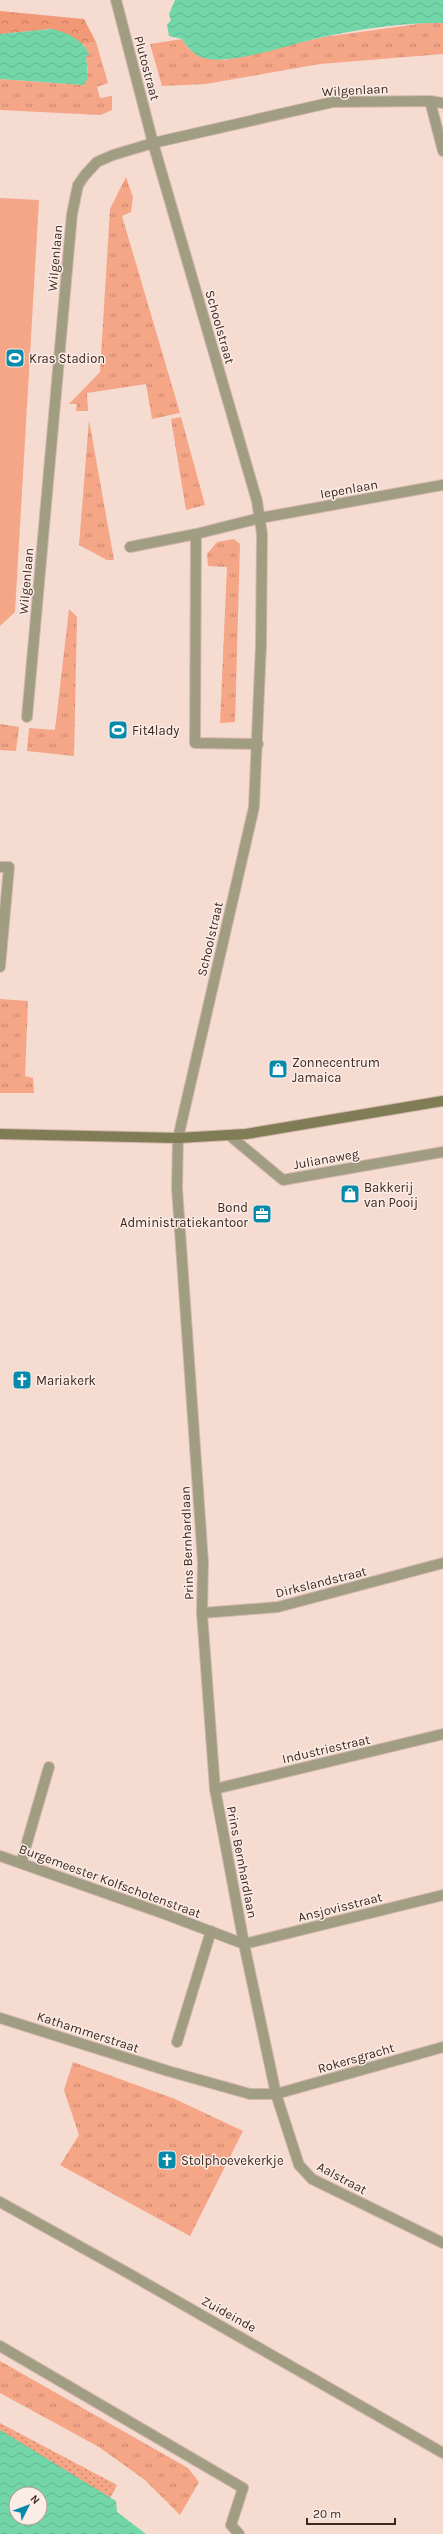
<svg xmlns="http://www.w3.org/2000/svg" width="443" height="2534" font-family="Karla,sans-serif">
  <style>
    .grass { fill: url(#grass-tufts) }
    .forest { fill: url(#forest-crowns) }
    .park { fill: url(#park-dots); fill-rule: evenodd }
    .pitch { fill: #f4a687 }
    .water { fill: url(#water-waves); fill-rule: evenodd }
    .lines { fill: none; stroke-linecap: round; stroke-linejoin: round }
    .lane-casing { stroke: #d2b7ad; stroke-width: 12 }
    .street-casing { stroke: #d2b7ad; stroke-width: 12 }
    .secondary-casing { stroke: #d2b7ad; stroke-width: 12 }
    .lane { stroke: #a09d83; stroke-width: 10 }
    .street { stroke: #a09d83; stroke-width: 10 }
    .secondary { stroke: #807c55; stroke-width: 10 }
    .labels { text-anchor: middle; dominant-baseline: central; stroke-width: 3; stroke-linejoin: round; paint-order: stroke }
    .street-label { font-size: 13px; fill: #40271d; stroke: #faece6 }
    .poi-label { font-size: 13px; fill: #40271d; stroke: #faece6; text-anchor: start }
  </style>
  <defs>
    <pattern id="grass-tufts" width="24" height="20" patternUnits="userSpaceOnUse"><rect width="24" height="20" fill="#f4a687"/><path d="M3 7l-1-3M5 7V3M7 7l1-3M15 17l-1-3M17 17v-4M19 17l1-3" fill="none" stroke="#c7876e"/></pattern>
    <pattern id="forest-crowns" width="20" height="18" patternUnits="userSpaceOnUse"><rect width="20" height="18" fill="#f19976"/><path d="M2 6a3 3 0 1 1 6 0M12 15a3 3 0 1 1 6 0" fill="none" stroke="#c57d60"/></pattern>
    <pattern id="park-dots" width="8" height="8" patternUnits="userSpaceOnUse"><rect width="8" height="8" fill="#f4a687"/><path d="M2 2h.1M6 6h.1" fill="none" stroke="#c7876e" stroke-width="1.8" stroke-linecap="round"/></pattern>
    <pattern id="water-waves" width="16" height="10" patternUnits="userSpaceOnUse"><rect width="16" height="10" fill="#72d6a9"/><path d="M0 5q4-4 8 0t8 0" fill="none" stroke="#64b891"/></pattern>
  </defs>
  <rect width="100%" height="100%" fill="#f6dbd1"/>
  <g class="grass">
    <path d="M425,23H443V54L320,64L206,84L162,86L150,44L182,39L189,49L224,60L324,37Z"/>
    <path d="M96,42L108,83L97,87L100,98L112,96V110L101,115L0,110V79L84,85L88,74L86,56L89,55L83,44Z"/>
    <path d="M126,177L133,197L131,212L122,216L180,413L152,419L146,384L87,393L88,411H76L77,404H69L100,372L110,209Z"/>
    <path d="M181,417L205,505L186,510L171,419Z"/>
    <path d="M89,420L114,560H107L79,545Z"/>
    <path d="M234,539L240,544L235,722L220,723L227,567L208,566L207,554L217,542Z"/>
    <path d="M69,609L77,617L74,756L27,751L29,728L55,730Z"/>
    <path d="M0,724L19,727L16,751L0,750Z"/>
    <path d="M0,999L28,1001L25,1076L33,1078L34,1093H0Z"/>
    <path d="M73,2062L175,2099L243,2131L190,2236L60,2165L79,2135L64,2090Z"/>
    <path d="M0,2361L188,2468L199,2482L180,2515L145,2480L99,2447L0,2393Z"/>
  </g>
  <path class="forest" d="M0,11L84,19L96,42L82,44L52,29L0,34Z"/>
  <path class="park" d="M0,2423L117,2485L92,2534H0ZM16,2494H40V2518H16Z"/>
  <path class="pitch" d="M0,198L39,200L15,612L0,626Z"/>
  <g class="water">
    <path d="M175,0H443V23C406,22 360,29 323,37C294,43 230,66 204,58C194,55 187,47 182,39L169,36L167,25L171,20L169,14Z"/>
    <path d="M52,29C67,32 86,42 89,55L86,56L88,77L84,85L0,79V34Z"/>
    <path d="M0,2430L116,2501L117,2512L146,2534H0ZM16,2494H40V2518H16Z"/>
  </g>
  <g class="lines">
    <defs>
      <g id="lane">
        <path d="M130,547L196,534"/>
        <path d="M258,744L195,743L196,534L260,518"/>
        <path d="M0,867H9L0,967"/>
        <path d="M229,1135L283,1180L443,1152"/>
        <path d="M21,1863L49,1767"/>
        <path d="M0,2346L243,2488L231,2525L239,2534"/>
      </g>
      <g id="street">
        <path d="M116,0L153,143L257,501L262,534L261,644L254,807L178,1138L177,1188L203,1562L202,1613L215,1789L244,1944L276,2094L299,2165L312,2179L443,2243"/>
        <path d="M430,101L443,151"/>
        <path d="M260,518L443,485"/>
        <path d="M27,717L72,214L78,185L85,175L97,162L113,155L153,143L333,102L430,101L443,103"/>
        <path d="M202,1613L278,1607L443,1563"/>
        <path d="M215,1789L443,1734"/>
        <path d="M0,1856L162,1913L244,1944"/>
        <path d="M244,1944L443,1895"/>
        <path d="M0,2018L168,2071L250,2094H276L443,2047"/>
        <path d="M177,2042L211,1931"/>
        <path d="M0,2202L126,2272L443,2453"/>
      </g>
      <path id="secondary" d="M0,1134L178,1138L246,1134L443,1101"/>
    </defs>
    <use href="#lane" class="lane-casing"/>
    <use href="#street" class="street-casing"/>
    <use href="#secondary" class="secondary-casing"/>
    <use href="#lane" class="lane"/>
    <use href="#street" class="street"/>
    <use href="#secondary" class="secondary"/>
  </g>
  <defs>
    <symbol id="stadium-square" viewBox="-11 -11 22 22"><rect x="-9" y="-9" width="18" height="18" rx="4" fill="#068aab" stroke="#faece6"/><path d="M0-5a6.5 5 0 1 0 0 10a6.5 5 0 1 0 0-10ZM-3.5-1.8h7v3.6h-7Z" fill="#fff"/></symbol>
    <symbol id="shop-square" viewBox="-11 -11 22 22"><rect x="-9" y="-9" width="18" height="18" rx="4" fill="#068aab" stroke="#faece6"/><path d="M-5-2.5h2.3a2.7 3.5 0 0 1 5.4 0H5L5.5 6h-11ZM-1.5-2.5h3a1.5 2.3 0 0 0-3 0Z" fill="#fff"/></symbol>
    <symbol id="office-square" viewBox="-11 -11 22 22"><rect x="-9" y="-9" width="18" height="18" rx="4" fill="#068aab" stroke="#faece6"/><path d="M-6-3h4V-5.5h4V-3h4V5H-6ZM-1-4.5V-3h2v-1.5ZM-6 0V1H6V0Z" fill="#fff"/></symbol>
    <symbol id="church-square" viewBox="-11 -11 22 22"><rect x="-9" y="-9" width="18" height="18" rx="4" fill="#068aab" stroke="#faece6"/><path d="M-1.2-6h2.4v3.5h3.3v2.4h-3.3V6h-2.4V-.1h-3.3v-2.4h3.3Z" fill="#fff"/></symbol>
  </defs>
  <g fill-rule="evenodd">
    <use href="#stadium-square" x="4" y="347" width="22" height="22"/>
    <use href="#stadium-square" x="107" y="719" width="22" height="22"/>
    <use href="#shop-square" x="267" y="1058" width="22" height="22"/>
    <use href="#shop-square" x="339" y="1183" width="22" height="22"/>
    <use href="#office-square" x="251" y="1203" width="22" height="22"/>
    <use href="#church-square" x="11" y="1369" width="22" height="22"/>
    <use href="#church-square" x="156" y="2149" width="22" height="22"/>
  </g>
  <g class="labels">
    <g class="street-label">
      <text transform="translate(147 68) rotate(75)">Plutostraat</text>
      <text transform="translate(355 90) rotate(-3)">Wilgenlaan</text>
      <text transform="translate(55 258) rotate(-85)">Wilgenlaan</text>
      <text transform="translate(220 327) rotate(74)">Schoolstraat</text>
      <text transform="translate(349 489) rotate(-10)">Iepenlaan</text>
      <text transform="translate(26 581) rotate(-85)">Wilgenlaan</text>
      <text transform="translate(210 939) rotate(-77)">Schoolstraat</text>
      <text transform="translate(326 1159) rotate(-10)">Julianaweg</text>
      <text transform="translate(187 1543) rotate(-92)">Prins Bernhardlaan</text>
      <text transform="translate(321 1582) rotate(-14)">Dirkslandstraat</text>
      <text transform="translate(326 1749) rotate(-13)">Industriestraat</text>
      <text transform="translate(242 1862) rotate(79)">Prins Bernhardlaan</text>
      <text transform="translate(110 1881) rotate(20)">Burgemeester Kolfschotenstraat</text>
      <text transform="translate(340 1907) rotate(-14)">Ansjovisstraat</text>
      <text transform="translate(88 2032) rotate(18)">Kathammerstraat</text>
      <text transform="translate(356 2058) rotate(-16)">Rokersgracht</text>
      <text transform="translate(342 2178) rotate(28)">Aalstraat</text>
      <text transform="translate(229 2314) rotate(29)">Zuideinde</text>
    </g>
    <g class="poi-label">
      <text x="29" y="358">Kras Stadion</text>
      <text x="132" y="730">Fit4lady</text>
      <text x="292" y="1062">Zonnecentrum<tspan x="292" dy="15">Jamaica</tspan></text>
      <text x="364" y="1187">Bakkerij<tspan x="364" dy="15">van Pooij</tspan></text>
      <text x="248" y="1207" text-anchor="end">Bond<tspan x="248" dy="15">Administratiekantoor</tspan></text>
      <text x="36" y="1380">Mariakerk</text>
      <text x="181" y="2160">Stolphoevekerkje</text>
    </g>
  </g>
  <g transform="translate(28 2506) rotate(48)"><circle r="19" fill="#faece6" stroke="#b09d96"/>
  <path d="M0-3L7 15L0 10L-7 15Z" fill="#068aab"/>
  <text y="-6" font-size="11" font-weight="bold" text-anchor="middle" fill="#40271d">N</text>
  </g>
  <path d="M307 2518v6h88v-6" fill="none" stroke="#40271d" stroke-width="2"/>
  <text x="313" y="2518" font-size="12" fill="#40271d" stroke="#faece6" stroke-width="3" paint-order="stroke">20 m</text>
</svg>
